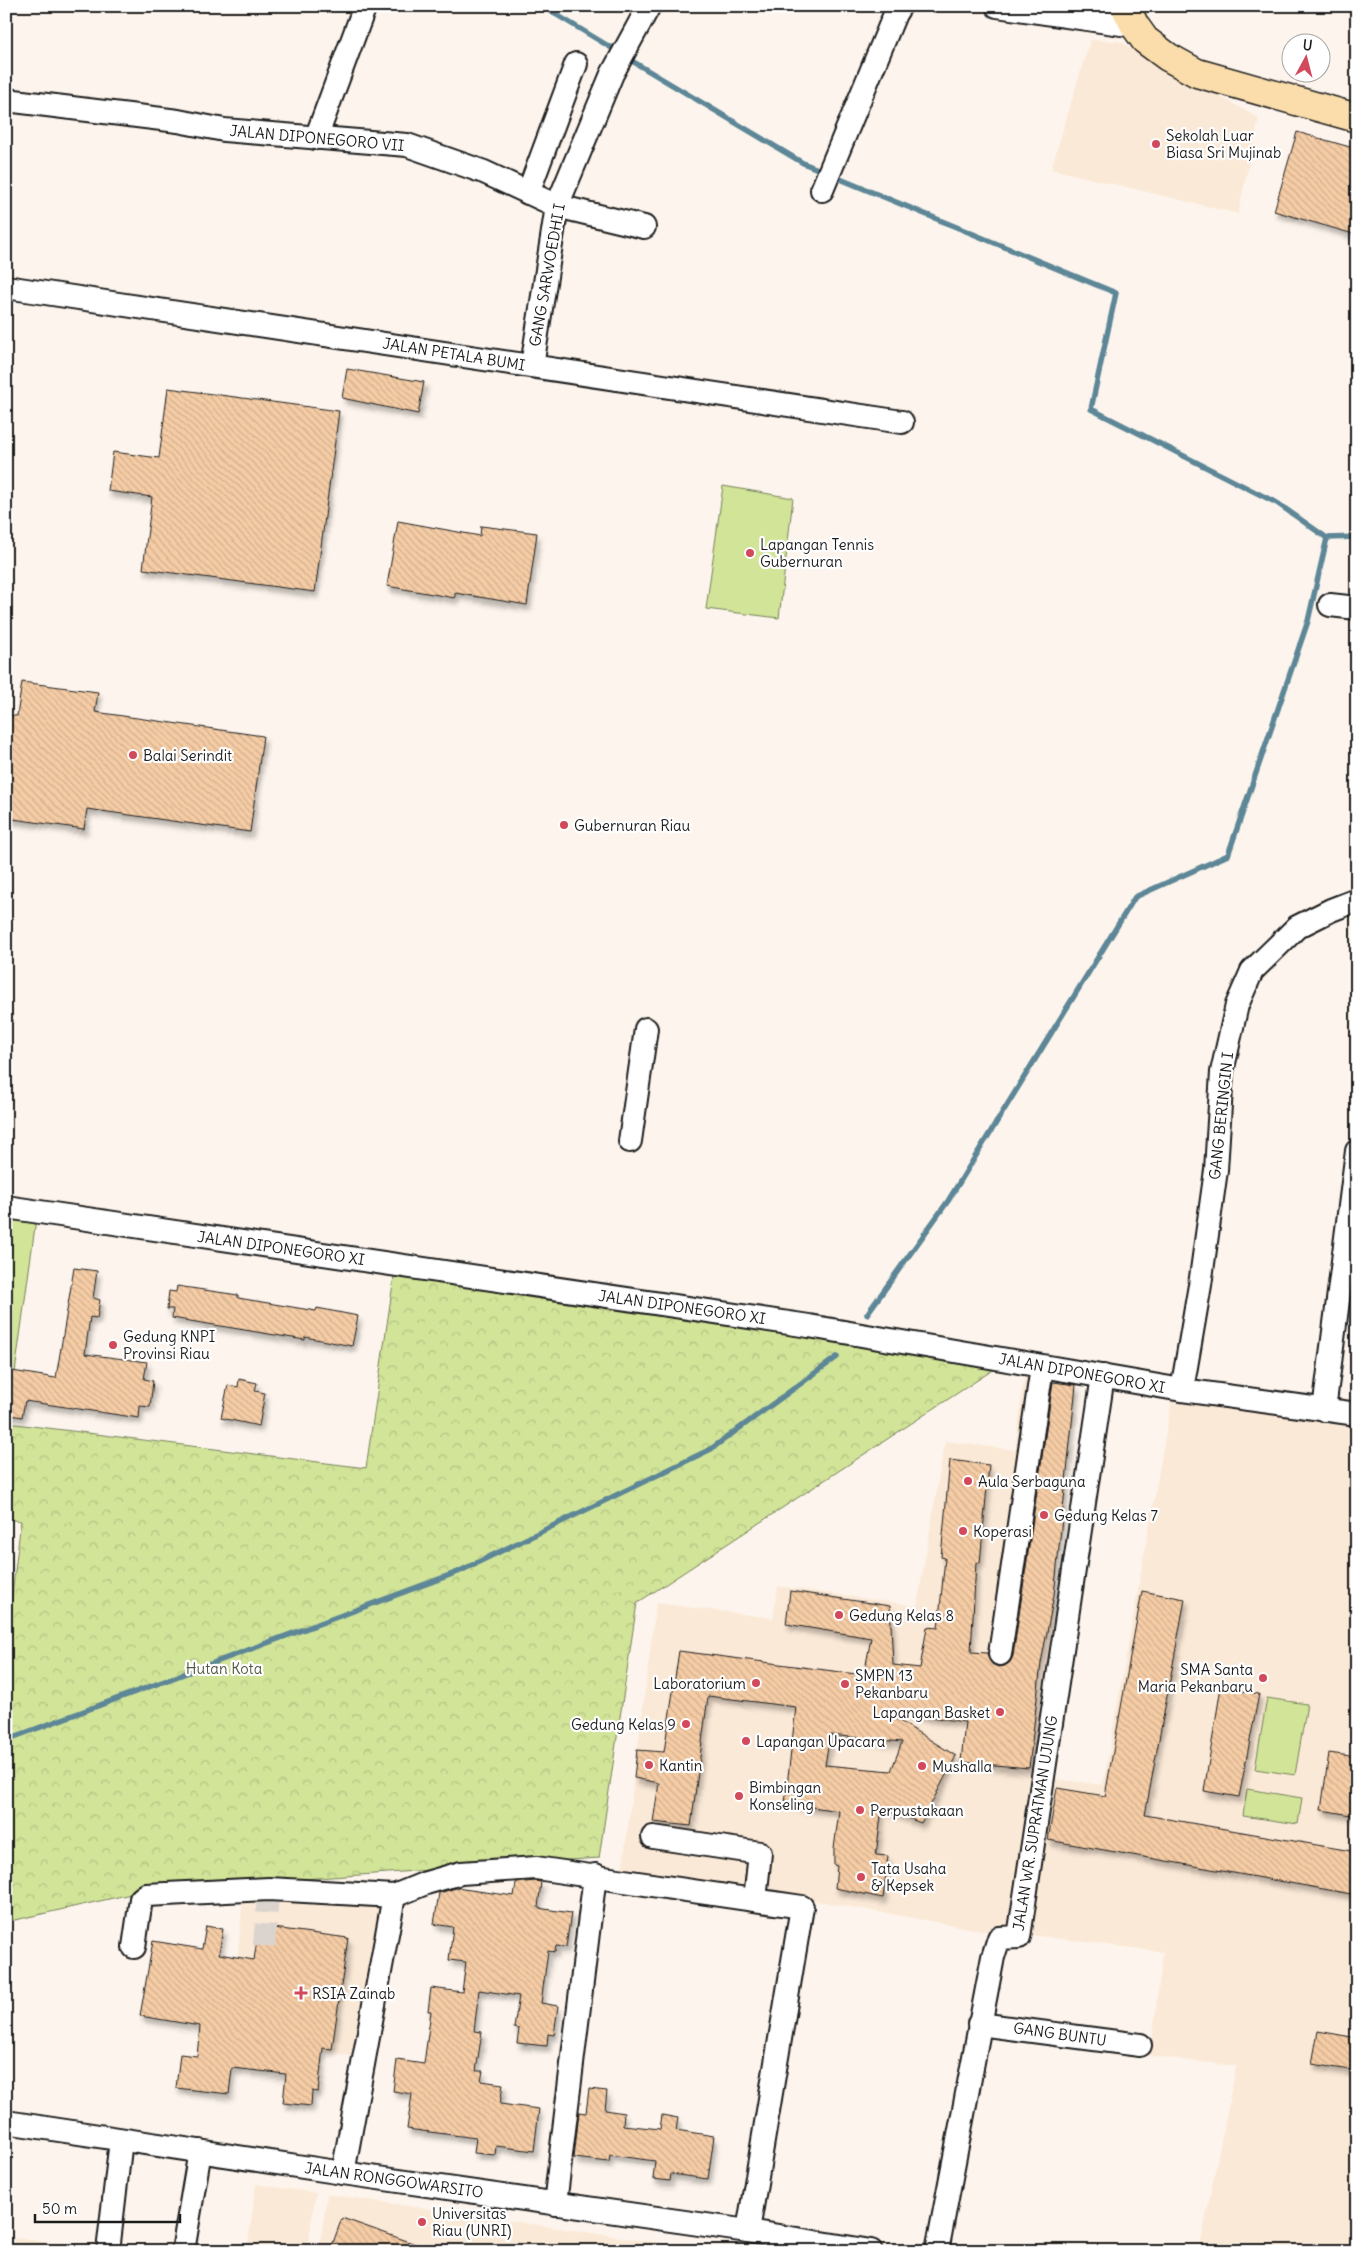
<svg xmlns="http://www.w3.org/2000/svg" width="1363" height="2257" font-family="Delius,sans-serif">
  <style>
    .built { fill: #fbe9d7 }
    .grass { fill: #d1e498; stroke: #76805a }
    .park { fill: url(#park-crowns); stroke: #76805a }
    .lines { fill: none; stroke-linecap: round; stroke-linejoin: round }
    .stream { stroke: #5d8697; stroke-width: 5.5 }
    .building { fill: url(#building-back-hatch); stroke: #1c1c1c; fill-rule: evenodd; filter: url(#shadow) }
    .minor-tunnel { stroke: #dbd4ce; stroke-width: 22; stroke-dasharray: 22 11; stroke-linecap: butt }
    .minor-casing { stroke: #1c1c1c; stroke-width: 26 }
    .major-casing { stroke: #1c1c1c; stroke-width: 31 }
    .minor { stroke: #fff; stroke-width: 22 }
    .major { stroke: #faddab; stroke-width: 28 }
    .poi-dot { fill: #d1495b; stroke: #fff; stroke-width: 2 }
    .labels { text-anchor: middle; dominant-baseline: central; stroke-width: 4.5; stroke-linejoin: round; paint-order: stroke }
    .poi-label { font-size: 15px; fill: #1c1c1c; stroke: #fff; text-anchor: start }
    .street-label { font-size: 15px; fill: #1c1c1c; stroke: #fff }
    .park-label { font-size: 15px; fill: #525841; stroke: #fff }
  </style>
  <defs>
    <pattern id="park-crowns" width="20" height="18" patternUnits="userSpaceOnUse" patternTransform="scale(1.25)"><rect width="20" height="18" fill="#d1e498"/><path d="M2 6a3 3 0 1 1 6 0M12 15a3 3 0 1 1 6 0" fill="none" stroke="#b3c382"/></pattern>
    <pattern id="building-back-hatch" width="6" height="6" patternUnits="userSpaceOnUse" patternTransform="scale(1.25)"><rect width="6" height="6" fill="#f5cca5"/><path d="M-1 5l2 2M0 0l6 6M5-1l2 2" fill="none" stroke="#d1af8d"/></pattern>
    <filter id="shadow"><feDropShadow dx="3" dy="5.5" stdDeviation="2.5" flood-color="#0004"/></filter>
  </defs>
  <rect width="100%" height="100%" fill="#fdf5ed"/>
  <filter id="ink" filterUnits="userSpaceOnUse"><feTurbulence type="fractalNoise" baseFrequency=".02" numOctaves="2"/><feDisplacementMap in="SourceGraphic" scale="10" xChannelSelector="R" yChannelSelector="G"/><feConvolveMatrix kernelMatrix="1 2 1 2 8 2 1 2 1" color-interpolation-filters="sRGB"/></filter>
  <g filter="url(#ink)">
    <g class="built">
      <path d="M1090,40L1119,41L1259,118L1238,214L1051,169Z"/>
      <path d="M1024,1378L1077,1385L1019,1937L817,1901L622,1872L656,1603L773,1618L778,1586L917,1606L945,1441L1015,1450Z"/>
      <path d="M1172,1398L1357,1424V2251H1199L1236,2066L1150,2056L1163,1952L1022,1934L1049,1778L1103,1785Z"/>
      <path d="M243,1895L385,1902L361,2058L224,2035L238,1952Z"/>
      <path d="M256,2184L316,2193L307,2251H247Z"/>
      <path d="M327,2194L716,2251H319Z"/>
      <path d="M15,2238L85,2247V2251H13Z"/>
    </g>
    <g class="grass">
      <path d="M723,486L793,498L779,618L706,609Z"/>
      <path d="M6,1207L37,1212L6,1438Z"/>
      <path d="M1267,1698L1307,1704L1295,1775L1255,1769Z"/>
      <path d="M1247,1789L1302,1798L1298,1824L1243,1816Z"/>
    </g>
    <path class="park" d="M396,1263L1005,1362L637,1603L599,1858L149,1890L6,1922V1644L21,1521L6,1519V1438L8,1423L366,1468Z"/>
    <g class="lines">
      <g class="stream">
        <path d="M542,6L620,53"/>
        <path d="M627,58L803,163L825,172"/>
        <path d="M833,176L1116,293L1091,409L1277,503L1327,538L1357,537"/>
        <path d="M867,1314L948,1201L1135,897L1228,855L1308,621L1327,538"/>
        <path d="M6,1740L458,1572L711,1449L837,1357"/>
      </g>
    </g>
    <g class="building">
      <path d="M1297,132L1357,149V235L1274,211Z"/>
      <path d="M347,369L424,382L418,414L342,398Z"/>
      <path d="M168,388L339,411L315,592L143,569L152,497L108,491L113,452L159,458Z"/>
      <path d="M398,521L480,536L481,526L537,533L527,605L455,593V598L387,586Z"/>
      <path d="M22,682L98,692L95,712L263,736L250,832L87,809L84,829L6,818L10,775L6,774V715L17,716Z"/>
      <path d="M74,1268L97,1271L93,1298L100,1300L97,1318L90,1317L85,1354L147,1362L144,1379L153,1381L150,1407L140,1406L139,1418L25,1401L22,1417L6,1414V1370L56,1378Z"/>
      <path d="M177,1286L238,1295V1298L316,1311L317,1308L358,1316L352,1346L305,1337V1340L172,1318L173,1309H167L169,1291L176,1292Z"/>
      <path d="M239,1379L257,1383L255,1391L265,1393L259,1426L221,1418L228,1385L238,1387Z"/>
      <path d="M1053,1382L1076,1385L1054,1595L1041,1663L1029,1768L961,1762L965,1722L882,1710L956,1756L921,1823L882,1808L876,1855L888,1856L883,1898L835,1888L837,1866L834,1865V1849L839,1811L785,1803L796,1707L708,1696L691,1826L653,1822L659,1783L634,1778L637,1750L664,1752L679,1651L864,1675L871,1638L786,1624L790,1591L890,1606L893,1665L920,1668L927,1627L938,1628L945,1558L941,1557L950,1460L989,1465L980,1563L976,1562L971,1652L987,1653L992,1664L998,1667L1004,1666L1010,1662L1013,1656ZM830,1735L902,1742L891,1771L825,1765Z"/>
      <path d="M1142,1591L1185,1599L1145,1815L1357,1852V1895L1048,1840L1057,1788L1105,1796Z"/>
      <path d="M1221,1687L1259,1694L1239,1797L1204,1791Z"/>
      <path d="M1329,1753L1357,1757V1816L1321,1810Z"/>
      <path d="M535,1881L541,1882L538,1908L571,1913L566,1947L556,1946L555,1952L548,1951L541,2003L558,2006L554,2035L548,2034L547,2046L517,2043L519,2029L514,2028L519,1996L479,1990L474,2031L482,2032L476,2071H483L481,2081L503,2084L500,2104L539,2109L534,2151L496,2146L495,2155L474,2153L476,2138L407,2129L412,2094L393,2091L397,2060L424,2064L431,2011H428L431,1988L462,1992L466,1962L449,1960L453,1927L434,1924L439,1893L456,1888L514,1896L516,1883Z"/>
      <path d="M206,1926L223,1929L219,1954L254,1960L259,1926L348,1938L332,2049L323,2048L318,2092L312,2091L311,2106L283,2103L286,2074L232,2068L229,2094L176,2088L180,2054L197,2056L200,2026L140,2016L153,1941L202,1949Z"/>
      <path d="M1318,2031L1357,2038V2071L1312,2064Z"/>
      <path d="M589,2089L607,2091L605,2110L624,2113L623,2125L660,2129L662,2115L678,2118L676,2130L714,2136L708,2179L671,2174L670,2181L653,2179L655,2161L610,2155L609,2162L574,2158L579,2112L586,2113Z"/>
      <path d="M342,2218L427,2248L426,2251H330Z"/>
    </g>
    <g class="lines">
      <path class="minor-tunnel" d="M264,1946L268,1895"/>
      <defs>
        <g id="minor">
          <path d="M997,6L1135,26"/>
          <path d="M6,100L178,121L224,130L407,145L484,172L557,206L644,227"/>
          <path d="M316,138L365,6"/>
          <path d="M822,190L895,14L900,6"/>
          <path d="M528,193L576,64"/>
          <path d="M6,287L902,422"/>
          <path d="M532,366L557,206L612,74L649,6"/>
          <path d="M1330,605L1357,608"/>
          <path d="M630,1141L646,1029"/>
          <path d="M6,1207L809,1326L1182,1390L1357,1414"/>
          <path d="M1182,1390L1200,1285L1216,1170L1222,1072L1237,1005L1252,971L1297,927L1331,910L1357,900"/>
          <path d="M1324,1410L1357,1151"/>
          <path d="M1000,1654L1042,1367"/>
          <path d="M653,1837L760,1853L755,1900"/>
          <path d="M134,1947L141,1899L146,1895L269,1889L394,1896L426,1883L461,1873L536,1868L802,1907L748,2231"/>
          <path d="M979,2024L1140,2045"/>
          <path d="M6,2122L343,2173L748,2231L871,2251"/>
          <path d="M343,2173L394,1896"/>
          <path d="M555,2204L595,1875"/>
          <path d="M108,2251L121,2140"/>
          <path d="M183,2251L200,2151"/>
          <path d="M937,2251L993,1957L999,1938L1019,1937L1103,1376"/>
        </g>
        <path id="major" d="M1125,6L1135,26L1145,40L1168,57L1197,73L1357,118"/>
      </defs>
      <use href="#minor" class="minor-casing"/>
      <use href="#major" class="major-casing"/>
      <use href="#minor" class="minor"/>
      <use href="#major" class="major"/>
    </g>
  </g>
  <g class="poi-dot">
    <circle cx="1156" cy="144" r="5"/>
    <circle cx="750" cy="553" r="5"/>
    <circle cx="133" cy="755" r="5"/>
    <circle cx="564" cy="825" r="5"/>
    <circle cx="113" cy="1345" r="5"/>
    <circle cx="968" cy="1481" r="5"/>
    <circle cx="1044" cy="1515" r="5"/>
    <circle cx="963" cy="1531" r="5"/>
    <circle cx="839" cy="1615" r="5"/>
    <circle cx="1263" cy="1678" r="5"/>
    <circle cx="756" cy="1683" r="5"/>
    <circle cx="845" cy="1684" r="5"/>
    <circle cx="1000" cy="1712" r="5"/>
    <circle cx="686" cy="1724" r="5"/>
    <circle cx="746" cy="1741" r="5"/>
    <circle cx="649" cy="1765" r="5"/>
    <circle cx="922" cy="1766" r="5"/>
    <circle cx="739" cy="1796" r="5"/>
    <circle cx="860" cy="1810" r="5"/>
    <circle cx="861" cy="1877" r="5"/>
    <path d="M298.5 1985.5h5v5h5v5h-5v5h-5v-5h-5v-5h5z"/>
    <circle cx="422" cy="2222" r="5"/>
  </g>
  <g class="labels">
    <g class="poi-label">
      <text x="1166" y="135">Sekolah Luar<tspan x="1166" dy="17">Biasa Sri Mujinab</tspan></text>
      <text x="760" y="544">Lapangan Tennis<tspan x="760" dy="17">Gubernuran</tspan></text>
      <text x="143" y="755">Balai Serindit</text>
      <text x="574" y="825">Gubernuran Riau</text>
      <text x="123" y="1336">Gedung KNPI<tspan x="123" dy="17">Provinsi Riau</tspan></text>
      <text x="978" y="1481">Aula Serbaguna</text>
      <text x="1054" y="1515">Gedung Kelas 7</text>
      <text x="973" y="1531">Koperasi</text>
      <text x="849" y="1615">Gedung Kelas 8</text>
      <text x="1253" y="1669" text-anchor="end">SMA Santa<tspan x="1253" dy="17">Maria Pekanbaru</tspan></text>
      <text x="855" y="1675">SMPN 13<tspan x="855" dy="17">Pekanbaru</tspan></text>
      <text x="746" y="1683" text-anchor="end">Laboratorium</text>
      <text x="990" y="1712" text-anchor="end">Lapangan Basket</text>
      <text x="676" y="1724" text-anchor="end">Gedung Kelas 9</text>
      <text x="756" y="1741">Lapangan Upacara</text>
      <text x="659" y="1765">Kantin</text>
      <text x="932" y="1766">Mushalla</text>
      <text x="749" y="1787">Bimbingan<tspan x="749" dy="17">Konseling</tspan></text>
      <text x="870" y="1810">Perpustakaan</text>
      <text x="871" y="1868">Tata Usaha<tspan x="871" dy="17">&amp; Kepsek</tspan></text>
      <text x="312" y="1993">RSIA Zainab</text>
      <text x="432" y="2213">Universitas<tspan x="432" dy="17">Riau (UNRI)</tspan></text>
    </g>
    <g class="street-label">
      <text transform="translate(317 138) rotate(5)">JALAN DIPONEGORO VII</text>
      <text transform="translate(547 275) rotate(-80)">GANG SARWOEDHI I</text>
      <text transform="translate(454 354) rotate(9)">JALAN PETALA BUMI</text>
      <text transform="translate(1221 1116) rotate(-84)">GANG BERINGIN I</text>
      <text transform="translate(281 1248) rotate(8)">JALAN DIPONEGORO XI</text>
      <text transform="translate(682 1307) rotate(8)">JALAN DIPONEGORO XI</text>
      <text transform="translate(1082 1373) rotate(10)">JALAN DIPONEGORO XI</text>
      <text transform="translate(1035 1823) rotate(-81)">JALAN WR. SUPRATMAN UJUNG</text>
      <text transform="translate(1060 2034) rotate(8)">GANG BUNTU</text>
      <text transform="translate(394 2180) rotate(8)">JALAN RONGGOWARSITO</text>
    </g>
    <g class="park-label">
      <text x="224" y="1668">Hutan Kota</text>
    </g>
  </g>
  <rect width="1363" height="2257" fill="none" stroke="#fff" stroke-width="25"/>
  <rect x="12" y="12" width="1338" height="2232" fill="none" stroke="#1c1c1c" stroke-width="2" filter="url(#ink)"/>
  <g transform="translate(1306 58) rotate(7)"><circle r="24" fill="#ffffff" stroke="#a4a4a4"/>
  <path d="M0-4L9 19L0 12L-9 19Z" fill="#d1495b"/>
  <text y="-8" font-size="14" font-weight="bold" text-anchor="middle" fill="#1c1c1c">U</text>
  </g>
  <path d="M35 2214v8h145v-8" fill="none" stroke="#1c1c1c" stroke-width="2.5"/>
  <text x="42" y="2214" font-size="15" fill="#1c1c1c" stroke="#ffffff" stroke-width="4" paint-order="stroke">50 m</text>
</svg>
